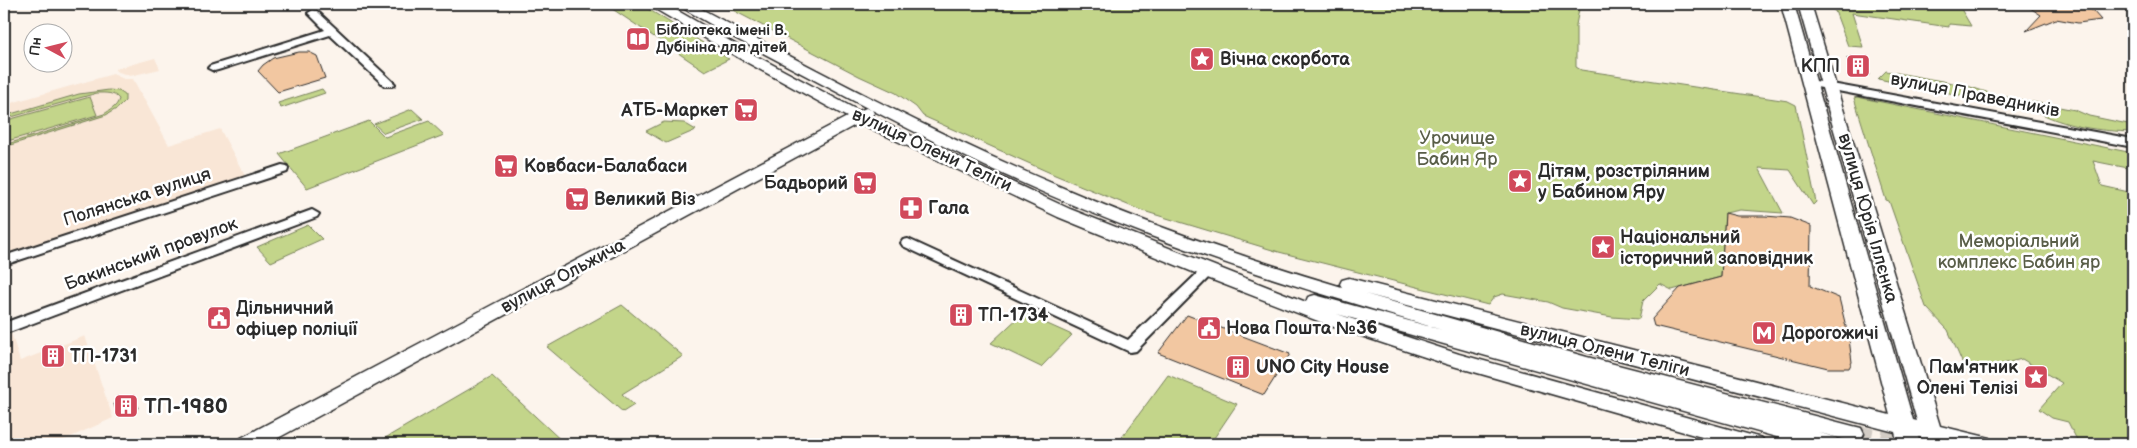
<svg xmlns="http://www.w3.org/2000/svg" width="2137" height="448" font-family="'Balsamiq Sans',sans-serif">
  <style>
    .built { fill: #f9e6d6 }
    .green { fill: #c3d58a; stroke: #77805a }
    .building { fill: #f2c7a1; stroke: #2b2b2b }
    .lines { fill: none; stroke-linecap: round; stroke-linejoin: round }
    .major-tunnel { stroke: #d2ccc5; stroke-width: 19; stroke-dasharray: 19 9; stroke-linecap: butt }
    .minor-casing { stroke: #2b2b2b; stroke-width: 4 }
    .major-casing { stroke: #2b2b2b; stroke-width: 3 }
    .minor { fill: #fff; fill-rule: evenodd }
    .major { fill: #fff; fill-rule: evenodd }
    .labels { text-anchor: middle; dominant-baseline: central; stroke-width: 5; stroke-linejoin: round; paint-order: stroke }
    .far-poi-label { font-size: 15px; font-weight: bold; fill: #2b2b2b; stroke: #fff; text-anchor: start }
    .poi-label { font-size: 18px; font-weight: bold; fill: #2b2b2b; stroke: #fff; text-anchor: start }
    .street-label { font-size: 18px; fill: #2b2b2b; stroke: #fff }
    .park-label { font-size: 18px; fill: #595e48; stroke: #fff }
    .near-poi-label { font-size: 21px; font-weight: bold; fill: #2b2b2b; stroke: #fff; text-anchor: start }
  </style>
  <rect width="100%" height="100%" fill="#fcf4ec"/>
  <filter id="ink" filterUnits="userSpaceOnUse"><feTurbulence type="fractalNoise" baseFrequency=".02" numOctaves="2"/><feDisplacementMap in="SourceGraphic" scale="10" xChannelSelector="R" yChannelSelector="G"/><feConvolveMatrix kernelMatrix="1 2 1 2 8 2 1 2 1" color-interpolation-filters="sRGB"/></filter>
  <g filter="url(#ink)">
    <g class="built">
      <path d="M155,58L160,69L130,76L116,71L115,69Z"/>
      <path d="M113,74L124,79H133L169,145L220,129L245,176L4,256V105Z"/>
      <path d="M10,329L20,361L85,336L113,418L55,444H4V331Z"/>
    </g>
    <g class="green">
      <path d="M605,4H640L729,59L705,71Z"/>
      <path d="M721,4H1580L1576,25V67L1581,70L1788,101L1796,105L1816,202L1813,205L1790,170L1759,168L1783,213L1740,210L1725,213L1721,277L1672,290L1660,284L1643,301L1639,319L1612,317L1562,308L1548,302L1503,294L1494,297L1488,305L1279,252L1140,210L1055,175L923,116L916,107L896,93L859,76Z"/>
      <path d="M1822,4H1958L1971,26L1949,24V27L1852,13L1863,47L1848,46L1835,11Z"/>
      <path d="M1886,71L1964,85L1996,95L2075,110L2089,116L2133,125V132C2101,131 2063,127 2035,110L1878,79Z"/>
      <path d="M322,89L325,93L281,108L278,103Z"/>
      <path d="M109,90L119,91L125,95V101L118,108L106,115L4,147V145L104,114C110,110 117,107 119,99C114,92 105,93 97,93L4,119V116L79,94Z"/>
      <path d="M90,97L97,115L4,142V121Z"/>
      <path d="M1857,97L2133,153V169L2093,161L2102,186L2133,193V444H2079L2068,422L2052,418L2039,409L2062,383L2022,359L1981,369L1962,362L1948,330L1926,307L1889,201L1886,200L1854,98Z"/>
      <path d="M412,109L423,119L384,133L374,124Z"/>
      <path d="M369,121L385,137L429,121L444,135L307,188L279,154Z"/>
      <path d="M664,122L684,123L696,130L666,143L646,131Z"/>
      <path d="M308,225L322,239L271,262L257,247Z"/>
      <path d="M622,305L683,356L622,394L634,405L623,412L547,347Z"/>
      <path d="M1023,313L1072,335L1041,367L991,343Z"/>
      <path d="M1168,375L1237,404L1210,444H1117Z"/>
      <path d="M492,376L565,444H375Z"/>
    </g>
    <g class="building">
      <path d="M2024,4H2082L2093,11L2101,20L2078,23L2056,19L2026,31L2041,15Z"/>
      <path d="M299,52H309L317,56L325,78L278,92L258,71L263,65L273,58Z"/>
      <path d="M1847,58L1864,60L1869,75L1852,72Z"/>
      <path d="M1725,213L1737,216H1765L1790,218L1811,226L1810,286L1839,298L1849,339L1852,362L1849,368H1828L1654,326L1652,319L1680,288L1721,277Z"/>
      <path d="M1187,315L1290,354L1264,395L1158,353Z"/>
      <path d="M133,396L138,408L118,417L114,404Z"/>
    </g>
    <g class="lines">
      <path class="major-tunnel" d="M1853,434L1900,444"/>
      <defs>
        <g id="minor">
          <path d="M313,10L317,11L393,82L395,84L393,86H385L330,35L218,70L214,71L208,68L210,66L325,30L308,13Z"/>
          <path d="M1810,80L2133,139V147L1806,85L1804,83L1806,81Z"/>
          <path d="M282,165L287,166L288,169L287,172L4,265V256Z"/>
          <path d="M312,210L319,214L317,217L4,334V323Z"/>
          <path d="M908,239L1128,340L1203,268H1213L1215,271L1136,351L1130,352L903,246L901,243L903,240Z"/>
        </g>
        <path id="major" d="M651,4H666L749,52L859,111L866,108L871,110L731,36L676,4H692C815,70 939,136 1068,190C1157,228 1249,259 1342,287L1340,284L1342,280L1349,278L1890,415L1781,4H1794L1913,420L1917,421L1798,4H1811L1940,426L1990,438L1993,444H1925L1922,438L1918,437L1920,444H1898L1895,432L1365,294L1587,357L1853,426L1861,428L1864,434L1861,440L1853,442L1817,432L1837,438L1840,444H1801L1337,314L1459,354L1754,436L1762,438L1765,444H1726L1446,364L1331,326L1210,279L1058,217L859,123L267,444H238L241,438L847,117L739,58L652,7ZM872,110C962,157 1055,200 1151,236C1246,272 1344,301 1442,330L1315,295L1308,297L1306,302L1070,209L871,117L874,113Z"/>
      </defs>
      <use href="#minor" class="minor-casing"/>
      <use href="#major" class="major-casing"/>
      <use href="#minor" class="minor"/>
      <use href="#major" class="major"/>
    </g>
  </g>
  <defs>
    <symbol id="library-square" viewBox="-11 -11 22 22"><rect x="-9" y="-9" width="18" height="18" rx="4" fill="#d1495b" stroke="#fff"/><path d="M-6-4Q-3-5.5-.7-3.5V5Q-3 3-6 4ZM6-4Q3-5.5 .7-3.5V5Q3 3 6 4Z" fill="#fff"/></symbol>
    <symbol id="sight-square" viewBox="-11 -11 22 22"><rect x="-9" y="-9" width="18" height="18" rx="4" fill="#d1495b" stroke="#fff"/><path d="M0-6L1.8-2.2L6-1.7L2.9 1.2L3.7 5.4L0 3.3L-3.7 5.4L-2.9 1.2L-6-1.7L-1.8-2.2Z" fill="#fff"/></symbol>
    <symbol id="building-square" viewBox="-11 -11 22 22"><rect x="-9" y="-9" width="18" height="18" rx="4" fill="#d1495b" stroke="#fff"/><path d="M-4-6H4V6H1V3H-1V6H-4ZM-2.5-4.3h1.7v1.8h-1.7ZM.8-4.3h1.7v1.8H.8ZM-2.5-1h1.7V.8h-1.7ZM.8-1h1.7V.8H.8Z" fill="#fff"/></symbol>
    <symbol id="supermarket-square" viewBox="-11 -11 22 22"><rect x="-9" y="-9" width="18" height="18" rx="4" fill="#d1495b" stroke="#fff"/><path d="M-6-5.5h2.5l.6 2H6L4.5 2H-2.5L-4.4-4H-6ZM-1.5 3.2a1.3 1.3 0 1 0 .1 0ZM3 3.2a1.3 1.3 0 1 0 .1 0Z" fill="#fff"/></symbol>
    <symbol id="pharmacy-square" viewBox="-11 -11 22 22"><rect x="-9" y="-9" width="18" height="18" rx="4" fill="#d1495b" stroke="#fff"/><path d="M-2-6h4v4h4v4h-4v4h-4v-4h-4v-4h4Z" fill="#fff"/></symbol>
    <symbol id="civic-square" viewBox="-11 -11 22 22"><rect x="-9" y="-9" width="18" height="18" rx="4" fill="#d1495b" stroke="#fff"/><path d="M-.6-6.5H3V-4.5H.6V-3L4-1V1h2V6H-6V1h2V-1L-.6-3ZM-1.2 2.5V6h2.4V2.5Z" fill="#fff"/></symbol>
    <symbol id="metro-square" viewBox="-11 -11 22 22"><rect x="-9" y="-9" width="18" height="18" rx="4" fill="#d1495b" stroke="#fff"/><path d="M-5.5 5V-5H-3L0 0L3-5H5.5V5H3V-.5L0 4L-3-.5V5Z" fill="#fff"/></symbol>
  </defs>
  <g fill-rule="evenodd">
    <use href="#library-square" x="624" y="25" width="28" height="28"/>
    <use href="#sight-square" x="1188" y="45" width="28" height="28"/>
    <use href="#building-square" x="1844" y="52" width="28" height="28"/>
    <use href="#supermarket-square" x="732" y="96" width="28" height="28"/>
    <use href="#supermarket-square" x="492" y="152" width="28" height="28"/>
    <use href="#sight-square" x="1506" y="167" width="28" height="28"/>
    <use href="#supermarket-square" x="851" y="169" width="28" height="28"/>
    <use href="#supermarket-square" x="563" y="185" width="28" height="28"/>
    <use href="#pharmacy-square" x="897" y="194" width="28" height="28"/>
    <use href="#sight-square" x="1589" y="233" width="28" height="28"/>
    <use href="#building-square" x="947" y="301" width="28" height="28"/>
    <use href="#civic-square" x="205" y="304" width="28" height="28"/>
    <use href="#civic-square" x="1195" y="314" width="28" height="28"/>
    <use href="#metro-square" x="1750" y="319" width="28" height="28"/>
    <use href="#building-square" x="39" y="342" width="28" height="28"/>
    <use href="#building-square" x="1224" y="353" width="28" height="28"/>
    <use href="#sight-square" x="2022" y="363" width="28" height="28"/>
    <use href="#building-square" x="112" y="392" width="28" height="28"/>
  </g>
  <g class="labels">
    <g class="far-poi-label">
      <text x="656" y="30">Бібліотека імені В.<tspan x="656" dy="17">Дубініна для дітей</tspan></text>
    </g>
    <g class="poi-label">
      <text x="1220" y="59">Вічна скорбота</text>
      <text x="1840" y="66" text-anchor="end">КПП</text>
      <text x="728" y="110" text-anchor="end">АТБ-Маркет</text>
      <text x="524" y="166">Ковбаси-Балабаси</text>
      <text x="1538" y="171">Дітям, розстріляним<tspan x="1538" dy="21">у Бабином Яру</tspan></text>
      <text x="848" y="183" text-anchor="end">Бадьорий</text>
      <text x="594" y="199">Великий Віз</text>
      <text x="928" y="208">Гала</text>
      <text x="1620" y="237">Національний<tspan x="1620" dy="21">історичний заповідник</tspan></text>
      <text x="236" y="308">Дільничний<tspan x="236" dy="21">офіцер поліції</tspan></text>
      <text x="978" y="315">ТП-1734</text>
      <text x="1226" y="328">Нова Пошта №36</text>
      <text x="1782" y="333">Дорогожичі</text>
      <text x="70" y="356">ТП-1731</text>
      <text x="1256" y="367">UNO City House</text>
      <text x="2018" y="367" text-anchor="end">Пам'ятник<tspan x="2018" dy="21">Олені Телізі</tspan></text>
    </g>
    <g class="street-label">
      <text transform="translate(1975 95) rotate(11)">вулиця Праведників</text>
      <text transform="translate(932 150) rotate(25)">вулиця Олени Теліги</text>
      <text transform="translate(137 197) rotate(-18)">Полянська вулиця</text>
      <text transform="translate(1868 218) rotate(74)">вулиця Юрія Іллєнка</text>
      <text transform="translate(151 254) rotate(-20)">Бакинський провулок</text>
      <text transform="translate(563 276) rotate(-28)">вулиця Ольжича</text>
      <text transform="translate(1605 350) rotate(14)">вулиця Олени Теліги</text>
    </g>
    <g class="park-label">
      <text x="1457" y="138">Урочище<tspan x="1457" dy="21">Бабин Яр</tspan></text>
      <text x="2019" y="241">Меморіальний<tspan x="2019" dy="21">комплекс Бабин яр</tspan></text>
    </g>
    <g class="near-poi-label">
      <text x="144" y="406">ТП-1980</text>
    </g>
  </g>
  <rect width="2137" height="448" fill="none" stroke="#fff" stroke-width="20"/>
  <rect x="10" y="10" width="2117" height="428" fill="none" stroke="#2b2b2b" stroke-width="2" filter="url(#ink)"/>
  <g transform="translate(48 48) rotate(277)"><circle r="24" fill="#ffffff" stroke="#aaaaaa"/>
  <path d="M0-4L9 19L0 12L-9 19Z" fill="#d1495b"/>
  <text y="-8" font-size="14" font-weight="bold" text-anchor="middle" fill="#2b2b2b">Пн</text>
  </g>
</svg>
